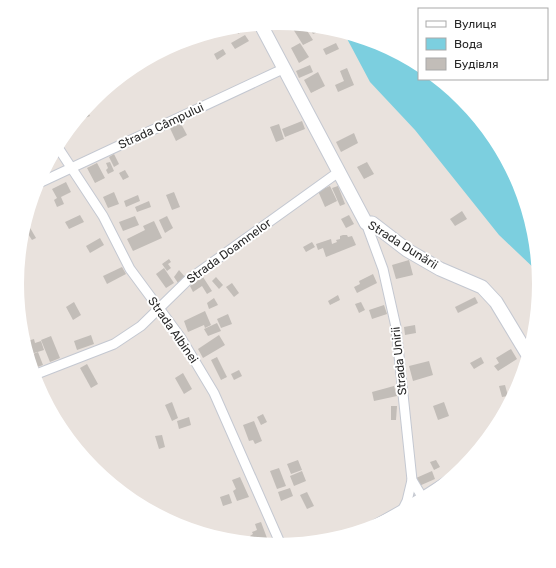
<svg xmlns="http://www.w3.org/2000/svg" width="556" height="568" font-family="Rubik,sans-serif">
  <style>
    .water { fill: #7ccfdf }
    .building { fill: #c2bdb8 }
    .lines { fill: none; stroke-linecap: round; stroke-linejoin: round }
    .street-casing { stroke: #c4c8d1; stroke-width: 11 }
    .secondary-casing { stroke: #c4c8d1; stroke-width: 15 }
    .street { stroke: #fff; stroke-width: 9 }
    .secondary { stroke: #fff; stroke-width: 13 }
    .labels { text-anchor: middle; dominant-baseline: central; stroke-width: 4; stroke-linejoin: round; paint-order: stroke }
    .street-label { font-size: 12px; fill: #292929; stroke: #fff }
  </style>
  <rect width="100%" height="100%" fill="#e9e2dd"/>
  <path class="water" d="M344,33L378,43L419,65V79H438L463,100L495,139L519,184L534,233L538,272L499,235L415,130L370,82Z"/>
  <g class="building">
    <path d="M300,25L304,26L313,40L303,45L293,29Z"/>
    <path d="M247,26L248,28L238,34L235,27Z"/>
    <path d="M315,27H322L323,30L313,34L310,29Z"/>
    <path d="M245,35L249,41L235,49L231,43Z"/>
    <path d="M300,43L309,57L299,63L291,48Z"/>
    <path d="M336,43L339,49L326,55L323,49Z"/>
    <path d="M223,49L226,54L217,60L214,54Z"/>
    <path d="M310,65L313,72L299,78L296,71Z"/>
    <path d="M347,68L354,85L338,92L335,85L344,81L340,71Z"/>
    <path d="M318,72L325,86L311,93L304,80Z"/>
    <path d="M86,108L90,116L85,118L81,114Z"/>
    <path d="M178,118L187,135L176,141L168,124Z"/>
    <path d="M302,121L305,129L285,137L282,129Z"/>
    <path d="M279,124L284,139L276,142L270,127Z"/>
    <path d="M354,133L358,143L341,152L336,142Z"/>
    <path d="M114,154L119,164L114,167L109,157Z"/>
    <path d="M110,162L114,171L108,174L106,170L108,168L106,163Z"/>
    <path d="M367,162L374,174L364,179L357,167Z"/>
    <path d="M97,163L105,178L95,183L87,168Z"/>
    <path d="M125,170L129,177L123,180L119,173Z"/>
    <path d="M66,182L71,192L61,197L64,204L57,207L54,200L57,198L52,189Z"/>
    <path d="M330,186L337,201L325,207L318,191Z"/>
    <path d="M338,186L345,204L340,206L332,188Z"/>
    <path d="M114,192L119,204L108,208L103,197Z"/>
    <path d="M174,192L180,207L172,210L166,195Z"/>
    <path d="M138,195L140,201L126,207L124,201Z"/>
    <path d="M149,201L151,207L137,212L135,207Z"/>
    <path d="M462,211L467,219L455,226L450,219Z"/>
    <path d="M80,215L84,222L69,229L65,222Z"/>
    <path d="M349,215L354,224L346,228L341,219Z"/>
    <path d="M135,216L139,225L123,231L119,222Z"/>
    <path d="M167,216L173,228L165,233L159,220Z"/>
    <path d="M26,221L36,238L32,240L24,228Z"/>
    <path d="M154,221L162,238L133,251L127,239L145,230L143,226Z"/>
    <path d="M343,235H347L348,237L352,236L356,245L326,257L323,248L318,250L316,244L331,239L332,244L337,242L336,240L340,239V236Z"/>
    <path d="M100,238L104,245L90,253L86,246Z"/>
    <path d="M312,242L315,247L306,252L303,247Z"/>
    <path d="M169,259L171,262L168,264L171,268L167,271L162,264Z"/>
    <path d="M409,260L413,275L396,279L392,265Z"/>
    <path d="M122,267L126,274L107,284L103,276Z"/>
    <path d="M164,268L174,283L166,288L156,274Z"/>
    <path d="M179,270L185,277L178,283L174,277Z"/>
    <path d="M373,274L377,283L357,293L354,287L360,284L359,281Z"/>
    <path d="M203,277L212,291L207,294L202,286L193,292L190,286Z"/>
    <path d="M216,277L223,285L219,289L212,281Z"/>
    <path d="M232,283L239,293L234,297L226,287Z"/>
    <path d="M338,295L340,300L330,305L328,301Z"/>
    <path d="M475,297L478,303L458,313L455,307Z"/>
    <path d="M214,298L218,305L209,309L207,303Z"/>
    <path d="M74,302L81,315L73,320L66,307Z"/>
    <path d="M361,302L365,310L359,313L355,304Z"/>
    <path d="M384,305L387,314L372,319L369,310Z"/>
    <path d="M205,311L211,325L205,328L204,325L188,332L184,321Z"/>
    <path d="M228,314L232,324L221,328L217,319Z"/>
    <path d="M217,323L221,331L208,336L204,329Z"/>
    <path d="M415,325L416,333L405,335L404,327Z"/>
    <path d="M534,334L532,341L530,342L528,338Z"/>
    <path d="M91,335L94,344L77,350L74,341Z"/>
    <path d="M219,335L225,345L203,358L198,349Z"/>
    <path d="M51,336L60,358L50,362L41,340Z"/>
    <path d="M34,339L35,343L41,341L44,350L31,354L27,341Z"/>
    <path d="M511,349L517,359L498,371L494,366L499,363L496,358Z"/>
    <path d="M38,352L43,365L32,369L28,356Z"/>
    <path d="M217,357L227,377L221,380L211,360Z"/>
    <path d="M481,357L484,363L474,369L470,363Z"/>
    <path d="M429,361L433,375L413,381L409,366Z"/>
    <path d="M87,364L98,384L91,388L80,368Z"/>
    <path d="M239,370L242,376L234,380L231,374Z"/>
    <path d="M183,373L192,389L184,394L175,378Z"/>
    <path d="M505,385L508,396L502,397L499,386Z"/>
    <path d="M394,386L397,396L374,401L372,392Z"/>
    <path d="M172,402L178,418L172,421L165,405Z"/>
    <path d="M444,402L449,416L438,420L433,406Z"/>
    <path d="M391,406H397L396,420H391Z"/>
    <path d="M263,414L267,422L261,425L257,417Z"/>
    <path d="M189,417L191,425L179,429L177,421Z"/>
    <path d="M254,421L262,441L255,444L253,440L249,441L243,425Z"/>
    <path d="M162,435L165,447L159,449L155,436Z"/>
    <path d="M298,460L302,470L291,474L287,464Z"/>
    <path d="M436,460L440,467L434,470L430,462Z"/>
    <path d="M279,468L286,486L277,489L270,471Z"/>
    <path d="M302,471L306,481L294,486L290,476Z"/>
    <path d="M432,471L435,479L419,486L416,478Z"/>
    <path d="M240,477L249,497L237,501L233,491L236,489L232,480Z"/>
    <path d="M290,488L293,496L281,501L278,492Z"/>
    <path d="M307,492L314,506L307,509L300,495Z"/>
    <path d="M229,494L232,503L223,506L220,497Z"/>
    <path d="M261,522L267,538L257,542L256,539L252,541L250,536L253,534L252,532L257,530L255,524Z"/>
  </g>
  <g class="lines">
    <defs>
      <g id="street">
        <path d="M57,146L103,216L130,269L181,338L214,393L281,545"/>
        <path d="M37,184L285,68"/>
        <path d="M366,223L383,269L396,327L412,480L424,500"/>
        <path d="M34,375L114,344L141,326L188,280L340,171"/>
        <path d="M403,509L407,501L412,480"/>
        <path d="M371,527L403,509L450,479"/>
      </g>
      <path id="secondary" d="M261,25L366,223H372L407,250L440,269L482,287L496,302L528,355"/>
    </defs>
    <use href="#street" class="street-casing"/>
    <use href="#secondary" class="secondary-casing"/>
    <use href="#street" class="street"/>
    <use href="#secondary" class="secondary"/>
  </g>
  <g class="labels">
    <g class="street-label">
      <text transform="translate(161 126) rotate(-25)">Strada Câmpului</text>
      <text transform="translate(403 245) rotate(32)">Strada Dunării</text>
      <text transform="translate(229 251) rotate(-36)">Strada Doamnelor</text>
      <text transform="translate(173 330) rotate(55)">Strada Albinei</text>
      <text transform="translate(399 361) rotate(-96)">Strada Unirii</text>
    </g>
  </g>
  <path d="M0 0H556V568H0ZM24 284a254 254 0 1 1 508 0a254 254 0 1 1-508 0Z" fill="#fff" fill-rule="evenodd"/>
  <rect x="418" y="8" width="130" height="72" fill="#ffffff" stroke="#a9a9a9"/>
  <rect x="426" y="21" width="20" height="6" fill="#ffffff" stroke="#a9a9a9"/>
  <text x="454" y="28" font-size="12" fill="#292929">Вулиця</text>
  <rect x="426" y="38" width="20" height="12" fill="#7ccfdf" stroke="#a9a9a9"/>
  <text x="454" y="48" font-size="12" fill="#292929">Вода</text>
  <rect x="426" y="58" width="20" height="12" fill="#c2bdb8" stroke="#a9a9a9"/>
  <text x="454" y="68" font-size="12" fill="#292929">Будівля</text>
</svg>
